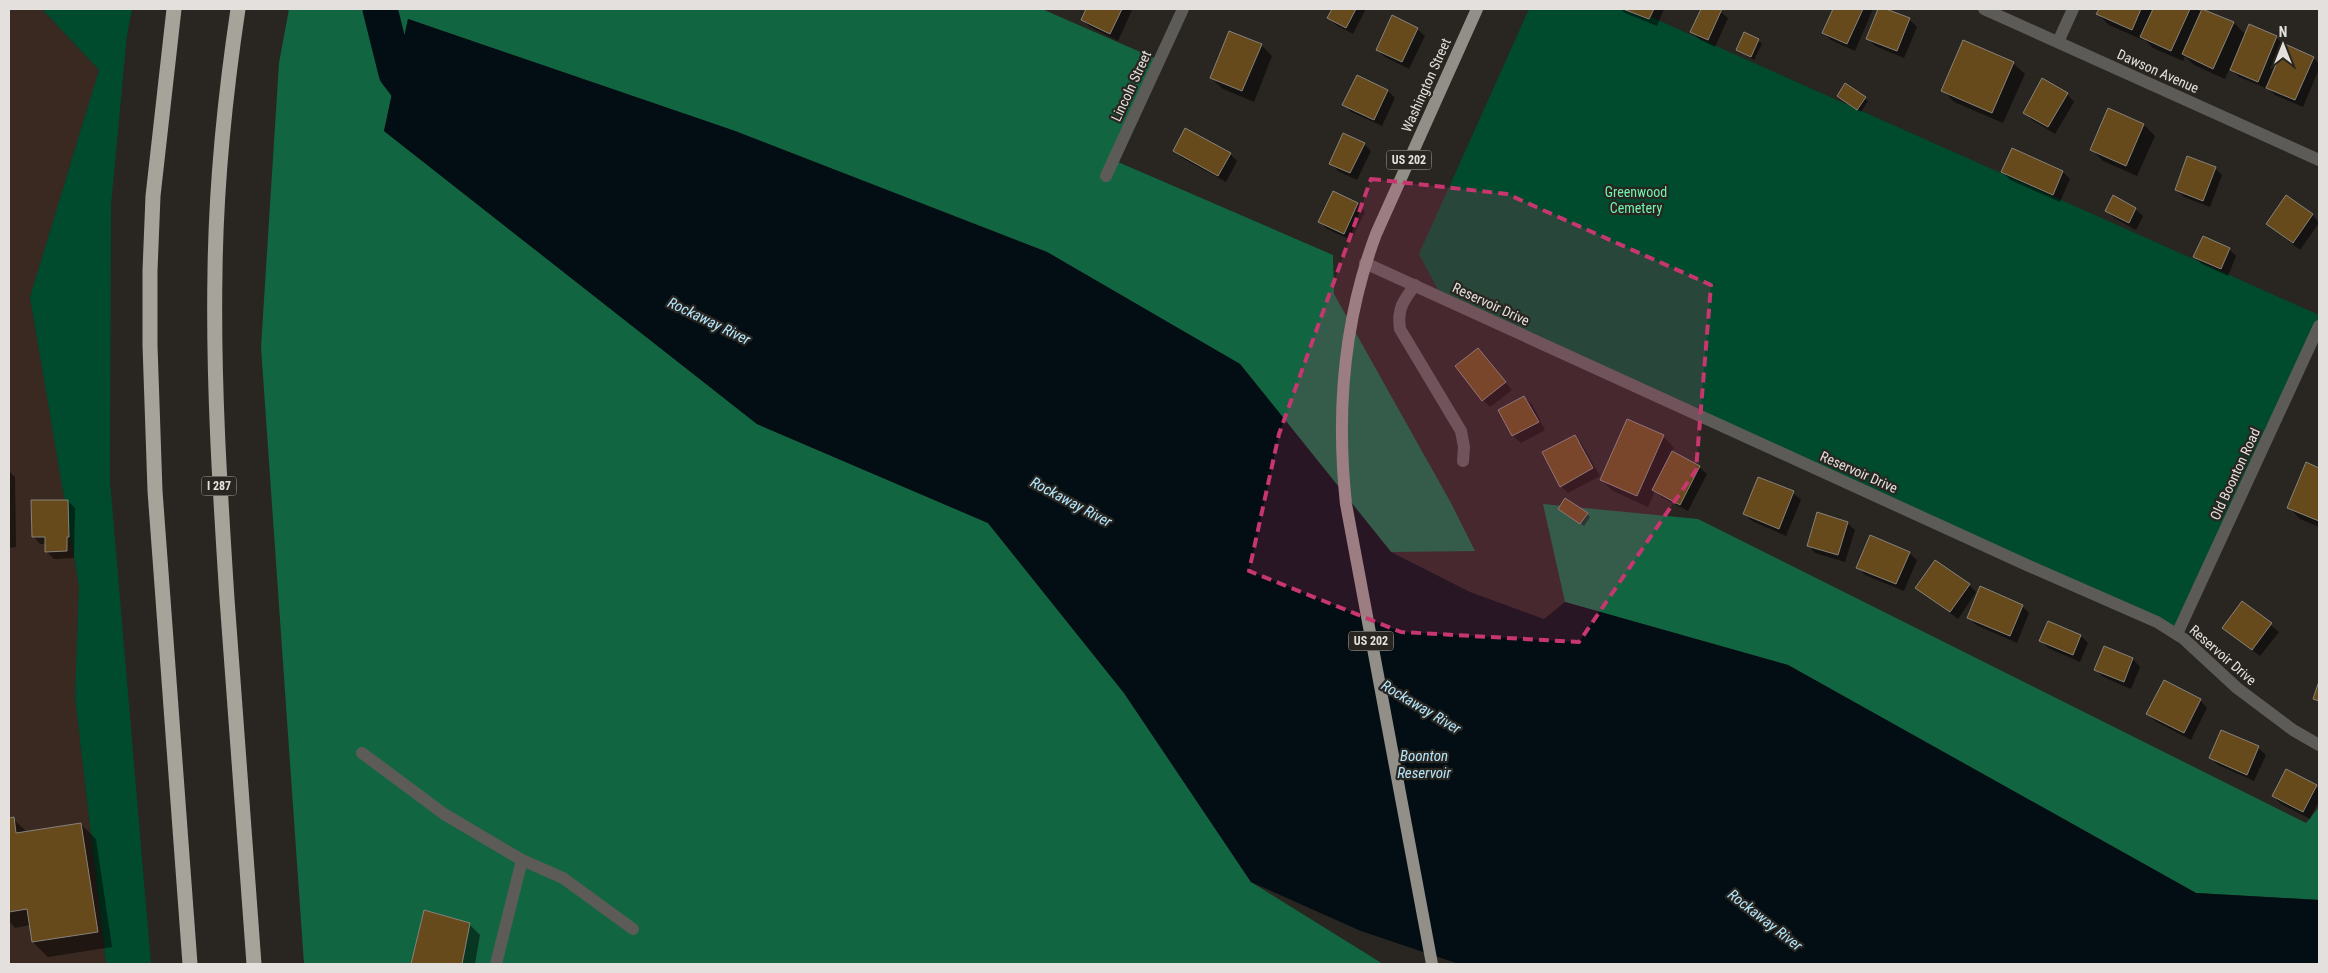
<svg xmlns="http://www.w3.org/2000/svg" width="2328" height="973" font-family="'Roboto Condensed',sans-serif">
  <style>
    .industrial { fill: #3a2921 }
    .green { fill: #004b2d }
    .forest { fill: #116541 }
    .water { fill: #020e13 }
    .shadow { fill: #0007 }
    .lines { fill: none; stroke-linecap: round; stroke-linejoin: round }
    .river { stroke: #020e13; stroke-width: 35 }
    .building { fill: #664a1b; stroke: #87827b }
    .minor { stroke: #5c5b57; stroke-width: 12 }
    .major { stroke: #918f88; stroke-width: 12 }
    .highway { stroke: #a6a39b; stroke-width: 15 }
    .marked { fill: #c7366e; fill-opacity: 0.2; stroke: #c7366e; stroke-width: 4; stroke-dasharray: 10 6; stroke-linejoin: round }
    .labels { text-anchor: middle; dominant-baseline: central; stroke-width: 4.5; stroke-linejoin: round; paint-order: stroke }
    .shield { fill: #292520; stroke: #aba8a4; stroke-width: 1 }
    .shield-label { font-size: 12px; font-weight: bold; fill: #e3e0dd }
    .street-label { font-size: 14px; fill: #e3e0dd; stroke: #292520 }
    .park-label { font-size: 14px; fill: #70f4b0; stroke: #292520 }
    .water-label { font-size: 15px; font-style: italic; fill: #b3e6fc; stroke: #292520 }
  </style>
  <rect width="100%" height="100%" fill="#292520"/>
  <path class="industrial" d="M9,9H42L99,70L30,297L79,586L75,697L106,964H9Z"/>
  <g class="green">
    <path d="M42,9H132L127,35L111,205L110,481L151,964H106L75,697L79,586L30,297L99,70Z"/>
    <path d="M1529,9H1633L2319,315V337L2183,631L1446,305L1419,254Z"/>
  </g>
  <g class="forest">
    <path d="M289,9H1042L1161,61L1118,162L1333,255L1334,294L1451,503L1475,551L1391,552L1240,364L1047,252L735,131L408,19L384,131L757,424L988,523L1124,693L1251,882L1383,964H304L261,347L279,63Z"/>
    <path d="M1543,504L1698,519L2306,823L2319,807V900L2196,893L1788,665L1565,602Z"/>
  </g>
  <path class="water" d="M408,19L735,131L1047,252L1240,364L1391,552L1470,592L1544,619L1565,602L1788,665L2196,893L2319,900V964H1459L1361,931L1251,882L1124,693L988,523L757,424L384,131Z"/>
  <g class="shadow">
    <path d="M1088,9H1131L1132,10L1118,41L1090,27L1082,20Z"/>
    <path d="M1334,9H1366L1353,34L1336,25L1329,18Z"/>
    <path d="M1621,9H1664L1657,26L1625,13Z"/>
    <path d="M1702,9H1717L1728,18L1715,47L1699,39L1692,32Z"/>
    <path d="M1834,9H1873L1855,51L1831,40L1824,33Z"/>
    <path d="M1880,9L1909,19L1917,27L1904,58L1875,46L1868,39Z"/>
    <path d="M2100,9H2197L2202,13L2203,9L2234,23L2246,35L2276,37L2283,44L2271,73L2314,58L2319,64V69L2303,107L2275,95L2266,86L2265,88L2239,77L2230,68L2225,79L2194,65L2185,56L2183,61L2153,48L2144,39L2143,40L2109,25L2098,14Z"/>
    <path d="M1417,29L1425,36L1409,69L1385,57L1377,50Z"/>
    <path d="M1758,40L1762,44L1754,60L1737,50Z"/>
    <path d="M1261,45L1272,56L1254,102L1223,89L1211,78Z"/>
    <path d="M2013,63L2025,74L2003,123L1954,102L1943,90Z"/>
    <path d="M1357,76L1388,91L1395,98L1382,126L1351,112L1344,104Z"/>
    <path d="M2067,94L2074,102L2055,134L2032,120L2024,112Z"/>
    <path d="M1865,98L1868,101L1861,112L1841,99Z"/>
    <path d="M2109,110L2144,125L2155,136L2137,176L2103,161L2091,149Z"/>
    <path d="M1364,144L1371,151L1357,180L1338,171L1330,163Z"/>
    <path d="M2013,150L2063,172L2070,179L2060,202L2010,180L2003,172Z"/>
    <path d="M1174,151L1230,154L1237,161L1226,182L1182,158Z"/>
    <path d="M2215,168L2222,175L2210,207L2184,197L2176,190Z"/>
    <path d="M1333,193L1358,204L1365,212L1351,240L1327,229L1320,222Z"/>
    <path d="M2135,209L2143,216L2136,230L2114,218L2107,211Z"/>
    <path d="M2312,214L2319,223L2300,250L2267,224Z"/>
    <path d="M2229,249L2236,256L2228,276L2202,264L2195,257Z"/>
    <path d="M1478,349L1512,390L1490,407L1483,400Z"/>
    <path d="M1524,397L1532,404L1545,430L1521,443L1513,436L1500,411Z"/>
    <path d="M1574,436L1582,444L1600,476L1568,493L1561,486Z"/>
    <path d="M1663,436L1674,448L1672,452L1699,467L1707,474L1688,511L1661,497L1655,491L1648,507L1613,491L1601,480Z"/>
    <path d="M2307,464L2319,469V527L2300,519L2289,507Z"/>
    <path d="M9,471L15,477L16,547L9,548Z"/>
    <path d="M1793,493L1801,500L1786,536L1752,521L1744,514Z"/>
    <path d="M68,501L75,508L74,558L54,559L47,552L46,544H40L33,536Z"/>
    <path d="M1563,512L1587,514L1590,517L1584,526Z"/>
    <path d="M1847,523L1855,530L1845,562L1815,553L1808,545Z"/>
    <path d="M1909,553L1917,560L1904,591L1865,575L1858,567Z"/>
    <path d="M1969,585L1976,592L1958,619L1917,588Z"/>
    <path d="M2242,602L2279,632L2260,656L2223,627Z"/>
    <path d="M2022,606L2029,613L2017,643L1976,625L1968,617Z"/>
    <path d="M2049,623L2081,636L2088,643L2080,662L2048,648L2041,641Z"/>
    <path d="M2105,648L2133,659L2140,667L2131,689L2103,677L2096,670Z"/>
    <path d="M2200,700L2207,708L2191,740L2155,721L2148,714Z"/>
    <path d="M2222,731L2258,748L2266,755L2254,781L2218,765L2210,758Z"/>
    <path d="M2316,786L2319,789V801L2310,819L2281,804L2273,796Z"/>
    <path d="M9,819H13L27,832L81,824L96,839L112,947L48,957L33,942L30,925L15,928L9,921Z"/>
    <path d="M424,912L469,924L480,935L475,964H413Z"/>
  </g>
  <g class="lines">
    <path class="river" d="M380,9L396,73L425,111"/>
  </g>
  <g class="building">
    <path d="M1086,9H1122L1110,34L1081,20Z"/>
    <path d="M1332,9H1356L1346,28L1327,18Z"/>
    <path d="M1623,9H1654L1649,19Z"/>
    <path d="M1701,9H1722L1708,40L1690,32Z"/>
    <path d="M1833,9H1863L1847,44L1822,33Z"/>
    <path d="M1878,9H1886L1910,18L1897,51L1866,39Z"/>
    <path d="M2099,9H2141L2132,30L2096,14Z"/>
    <path d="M2153,9H2190L2171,51L2140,37Z"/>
    <path d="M2202,9L2234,22L2213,69L2182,54Z"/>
    <path d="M1392,15L1418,28L1402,62L1376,50Z"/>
    <path d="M2249,24L2277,36L2258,82L2230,70Z"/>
    <path d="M1229,31L1262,44L1242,91L1210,78Z"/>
    <path d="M1744,32L1759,39L1751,57L1736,50Z"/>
    <path d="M1963,40L2014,62L1992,113L1941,91Z"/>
    <path d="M2285,44L2314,57L2295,100L2266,88Z"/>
    <path d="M1357,75L1388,90L1374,120L1342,105Z"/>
    <path d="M2042,78L2068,93L2048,127L2023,113Z"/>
    <path d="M1845,83L1866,97L1857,110L1837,96Z"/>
    <path d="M2108,108L2144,124L2126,166L2090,150Z"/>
    <path d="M1185,128L1231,153L1218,176L1173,151Z"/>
    <path d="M1343,133L1365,143L1350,173L1329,164Z"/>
    <path d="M2012,148L2063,171L2053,195L2001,172Z"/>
    <path d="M2187,156L2216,167L2203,201L2175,190Z"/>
    <path d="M1333,191L1358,203L1344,234L1318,222Z"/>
    <path d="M2113,195L2136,208L2129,223L2105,211Z"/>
    <path d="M2286,195L2313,214L2293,243L2266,224Z"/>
    <path d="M2203,236L2230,248L2221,269L2193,257Z"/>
    <path d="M1478,348L1506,382L1482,401L1455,366Z"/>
    <path d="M1524,396L1539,422L1512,436L1498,410Z"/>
    <path d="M1627,419L1664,435L1637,496L1600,480Z"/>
    <path d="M1575,435L1593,468L1560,487L1542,452Z"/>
    <path d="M1672,451L1700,466L1680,505L1652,490Z"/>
    <path d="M2306,462L2319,468V521L2287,508Z"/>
    <path d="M1758,477L1794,491L1779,529L1743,514Z"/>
    <path d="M1565,498L1588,513L1580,524L1558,509Z"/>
    <path d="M31,500H68L69,537H67V551L45,552V537H32Z"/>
    <path d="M1817,512L1848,522L1838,555L1807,546Z"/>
    <path d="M1870,535L1910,552L1896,584L1856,568Z"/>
    <path d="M1935,560L1970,584L1950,612L1915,588Z"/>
    <path d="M1980,586L2023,605L2010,636L1967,618Z"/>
    <path d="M2242,601L2272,623L2252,650L2222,628Z"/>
    <path d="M2048,621L2081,635L2073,655L2039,641Z"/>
    <path d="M2104,646L2133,658L2124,682L2094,670Z"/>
    <path d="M2164,680L2201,699L2184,733L2146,714Z"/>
    <path d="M2319,681V701L2313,699Z"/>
    <path d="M2221,730L2259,746L2247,775L2209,758Z"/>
    <path d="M2286,769L2317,785L2303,812L2272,796Z"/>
    <path d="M14,817L16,833L81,823L98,932L32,942L27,909L9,912V818Z"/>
    <path d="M424,910L470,923L462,964H411Z"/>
  </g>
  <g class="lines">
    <g class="minor">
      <path d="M1984,9L2319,160"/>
      <path d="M2058,42L2073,9"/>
      <path d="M1106,176L1183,9"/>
      <path d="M1365,263L2029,566L2157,622L2184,639L2237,688L2293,730L2319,745"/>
      <path d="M1415,285C1403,301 1397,309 1400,329L1461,431L1464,447L1463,461"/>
      <path d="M2177,634L2319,326"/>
      <path d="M362,753L444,814L522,860L563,878L633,929"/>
      <path d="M496,964L522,860"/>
    </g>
    <path class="major" d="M1432,964L1346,504C1336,411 1343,322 1376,234L1477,9"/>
    <g class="highway">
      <path d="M174,9L153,196L150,271V345L155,491L190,964"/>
      <path d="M238,9C225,96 216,184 215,272C213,382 220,490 227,599C236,721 245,843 254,964"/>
    </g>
  </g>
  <path class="marked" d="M1371,179L1507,194L1711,285L1696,470L1579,642L1401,632L1249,571L1279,434Z"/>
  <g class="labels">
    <g class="shield">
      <rect x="1386.5" y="150.5" width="45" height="19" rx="4"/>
      <rect x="201.5" y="476.5" width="35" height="19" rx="4"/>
      <rect x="1348.5" y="631.5" width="45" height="19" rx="4"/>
    </g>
    <g class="shield-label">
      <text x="1409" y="160">US 202</text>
      <text x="219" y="486">I 287</text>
      <text x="1371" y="641">US 202</text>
    </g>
    <g class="street-label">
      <text transform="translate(2158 71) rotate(24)">Dawson Avenue</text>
      <text transform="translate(1426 85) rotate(-66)">Washington Street</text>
      <text transform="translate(1131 86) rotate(-65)">Lincoln Street</text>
      <text transform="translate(1491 304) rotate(25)">Reservoir Drive</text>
      <text transform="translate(1859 472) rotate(24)">Reservoir Drive</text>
      <text transform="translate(2235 474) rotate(-65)">Old Boonton Road</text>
      <text transform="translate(2223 655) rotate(41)">Reservoir Drive</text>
    </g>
    <g class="park-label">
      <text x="1636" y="192">Greenwood<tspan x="1636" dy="16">Cemetery</tspan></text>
    </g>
    <g class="water-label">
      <text transform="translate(709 321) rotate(26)">Rockaway River</text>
      <text transform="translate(1071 502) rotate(28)">Rockaway River</text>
      <text transform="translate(1421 707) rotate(31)">Rockaway River</text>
      <text x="1424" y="756">Boonton<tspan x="1424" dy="17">Reservoir</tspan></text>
      <text transform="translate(1765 920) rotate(38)">Rockaway River</text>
    </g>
  </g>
  <rect width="2328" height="973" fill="none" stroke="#e3e0dd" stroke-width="20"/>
  <g transform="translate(2283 45)" stroke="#292520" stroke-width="4" paint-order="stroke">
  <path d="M0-4L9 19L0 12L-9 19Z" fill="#e3e0dd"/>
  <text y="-8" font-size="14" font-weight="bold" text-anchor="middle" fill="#e3e0dd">N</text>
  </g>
</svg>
